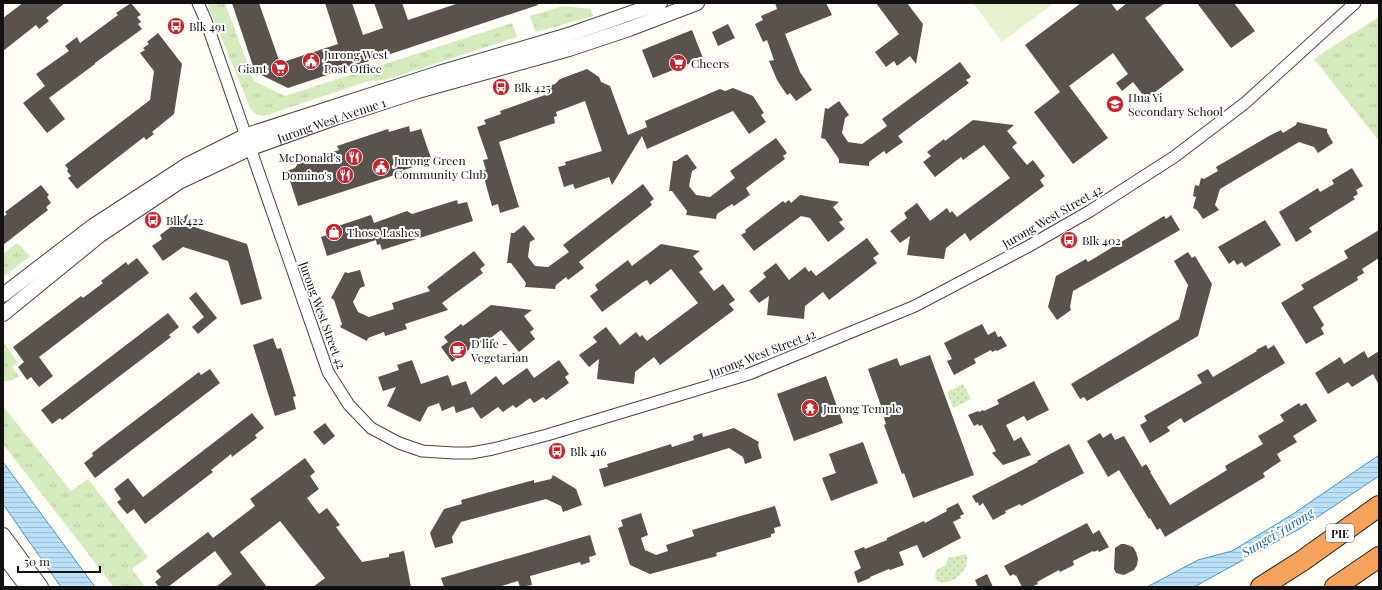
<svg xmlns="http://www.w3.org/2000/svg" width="1382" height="590" font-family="'Playfair Display',serif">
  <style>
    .grass { fill: url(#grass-tufts) }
    .park { fill: url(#park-dots) }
    .pitch { fill: #e6f2cf }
    .water { fill: url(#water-rules); stroke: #3f96cf }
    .building { fill: #5a524d }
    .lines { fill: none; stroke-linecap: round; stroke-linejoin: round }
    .minor-casing { stroke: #444; stroke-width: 13 }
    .tertiary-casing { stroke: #444; stroke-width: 16 }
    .motorway-casing { stroke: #222; stroke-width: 22 }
    .minor { stroke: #fff; stroke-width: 11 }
    .tertiary { stroke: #fff; stroke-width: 14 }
    .motorway { stroke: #f5a25d; stroke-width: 20 }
    .labels { text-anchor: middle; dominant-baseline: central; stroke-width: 4; stroke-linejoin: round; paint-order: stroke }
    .shield { fill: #fff; stroke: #585858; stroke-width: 1 }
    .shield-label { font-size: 11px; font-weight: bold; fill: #111 }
    .poi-label { font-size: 12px; fill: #111; stroke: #fff; text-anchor: start }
    .street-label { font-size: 12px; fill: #111; stroke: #fff }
    .water-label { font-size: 13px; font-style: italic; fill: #1768a6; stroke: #fff }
  </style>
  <defs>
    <pattern id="grass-tufts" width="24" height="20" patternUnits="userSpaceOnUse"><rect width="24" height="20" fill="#d5ebbd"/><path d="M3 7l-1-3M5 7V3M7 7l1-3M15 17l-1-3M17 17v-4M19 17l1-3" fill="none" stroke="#b6c8a1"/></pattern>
    <pattern id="park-dots" width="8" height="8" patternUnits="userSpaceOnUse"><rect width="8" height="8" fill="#d5ebbd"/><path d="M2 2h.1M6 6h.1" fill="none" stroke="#b6c8a1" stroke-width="1.8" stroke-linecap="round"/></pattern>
    <pattern id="water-rules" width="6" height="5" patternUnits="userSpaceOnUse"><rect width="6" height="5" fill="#b9e0f7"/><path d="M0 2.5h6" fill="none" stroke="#9ebfd3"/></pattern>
  </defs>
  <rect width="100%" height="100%" fill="#fffdf5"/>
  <g class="grass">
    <path d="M207,3H225L254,81L285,96L512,23L517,37L385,80L369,81L264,116L256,114L251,110Z"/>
    <path d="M563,6L591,9L593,16L536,32L530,16Z"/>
    <path d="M1379,17V141L1314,59L1347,37Z"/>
    <path d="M17,243L30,256L3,277V254Z"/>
    <path d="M3,342L18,363L12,367L19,376L13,380L3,382Z"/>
    <path d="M3,406L71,491L88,479L148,557L132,569L145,587H114L3,444Z"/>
  </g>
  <g class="park">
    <path d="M963,384L971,399L953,408L947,392Z"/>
    <path d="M966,554C973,568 951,588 937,581L935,576L936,570L946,565L948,558Z"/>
  </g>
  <path class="pitch" d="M973,3H1054L1002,42Z"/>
  <g class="water">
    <path d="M1379,455V476L1301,528L1194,587H1147L1198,560L1232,551L1293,514Z"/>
    <path d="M3,462L95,587H61L3,504Z"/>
  </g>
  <g class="building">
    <path d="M23,3H65L46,18L49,21L39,29L36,25L3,51V18Z"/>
    <path d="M131,3L141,15L137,17L141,22L138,24L142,29L95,63V64L49,98L65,119L47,133L23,103L45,86L36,74L69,51L65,46L77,37L80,43L118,15L116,13Z"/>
    <path d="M232,3H259L280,63L338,44L325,3H352L363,35L383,28L374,3H402L408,20L459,3H537L538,5L288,88L255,72Z"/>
    <path d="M775,3H826L832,15L785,34L800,72L812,90L796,101L790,93L787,95L777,80L769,61L774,60L767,40L763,42L755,24L763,20L761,16L777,9Z"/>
    <path d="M876,3H907L923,24L916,64L910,56L897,66L894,61L886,67L875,52L899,34Z"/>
    <path d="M1081,3H1111L1117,11L1127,3H1165L1145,18L1184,70L1146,99L1133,82L1122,91L1116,83L1128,74L1113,53L1069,86L1108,138L1073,164L1034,112L1060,92L1025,45Z"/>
    <path d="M1197,3H1234L1255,31L1231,48Z"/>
    <path d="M728,24L735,38L718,46L712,32Z"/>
    <path d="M692,30L703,58L653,78L642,50Z"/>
    <path d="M158,33L182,64L174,114L152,132L154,134L146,140L144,137L77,189L68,178L71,176L67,171L68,169L65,165L150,100L154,71L140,53L145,50L143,48L149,44L147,42Z"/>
    <path d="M960,62L971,77L966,80L969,83L898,136L903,142L886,154L884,151L869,162V166L839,163V159L825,139L821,138L825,108L828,109L839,101L849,115L845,118L842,133L848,142L862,144L887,126L882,119Z"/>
    <path d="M587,69L599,77L601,82L610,86L628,135L647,127L645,121L720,89L725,91L733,88L753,96L764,113L761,115L766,122L749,134L733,111L647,149L642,136L612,185L609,177L575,189L573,184L564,187L558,167L566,165L565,162L602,151L585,101L556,112L557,116L554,117L555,123L499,142L519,207L500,213L498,204L492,206L482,171L486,170L483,160L488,159L477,127L486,124L484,120L501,114L500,111L545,95L543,88L555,84L560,79Z"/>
    <path d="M973,120L1014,125L1007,131L1017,143L1012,147L1027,165L1033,160L1045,176L1040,180L1044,186L970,241L965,233L946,248L944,259L907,255L910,236L900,243L890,231L907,218L904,213L917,203L930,221L947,208L950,213L952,211L957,217L1010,178L984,145L963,160L961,157L935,177L923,162L931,156L927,152L944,139L945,141Z"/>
    <path d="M1297,122L1327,129V132L1333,143L1318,153L1314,147L1299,142L1220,189L1215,205L1219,210L1203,219L1197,210L1193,208L1196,197L1193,196L1195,185L1199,186L1201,178L1204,179L1218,171L1216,167L1269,136L1281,130L1283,133L1296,125Z"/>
    <path d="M409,126L410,132L421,129L432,161L401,171V173L298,206L287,171L295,168L298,163L339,150L337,146L388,129L389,132Z"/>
    <path d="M776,138L787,153L783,156L785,159L746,188L750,195L734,206L732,204L717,214L716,219L686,215L687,211L672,191H669L673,161H676L687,154L697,168L692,171L689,186L696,195L710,197L735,178L730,171Z"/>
    <path d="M1352,168L1363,186L1356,190L1358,194L1353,197L1355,199L1309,228L1312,232L1296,242L1279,212L1318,188L1320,192L1334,184L1332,180Z"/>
    <path d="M643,184L654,199L650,202L652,205L579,262L584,268L568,280L566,277L556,285L555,289L525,287L526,283L511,263H507L511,233H514L524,225L535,239L530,242L528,257L535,266L548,267L569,252L563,245Z"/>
    <path d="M41,185L49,195L47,197L51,203L46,207L48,210L3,245V217L7,214L5,212Z"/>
    <path d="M800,195L839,202L833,207L843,220L839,222L845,229L828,242L810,218L801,216L754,251L741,235L746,232L745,230L783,201L785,203L789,200L791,203Z"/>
    <path d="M457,200L458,204L467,202L473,221L382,250L380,244L377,245L376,240L327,256L321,237L330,234L329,229L371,215L374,223L407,211L412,214Z"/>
    <path d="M188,214L185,224L247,244L262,299L241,305L228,261L183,247L163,261L152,246L162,239L160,235Z"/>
    <path d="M1171,215L1180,230L1073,291L1070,307L1071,310L1057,320L1048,307L1056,276L1086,259L1088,262L1164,216L1166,219Z"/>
    <path d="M1265,220L1281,245L1245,267L1242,262L1237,265L1234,260L1229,264L1218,247Z"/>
    <path d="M1379,230V258L1362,269L1364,273L1357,277L1358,280L1313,307L1324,325L1321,328L1324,334L1306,344L1281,303L1304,289L1301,285L1348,258L1344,251Z"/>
    <path d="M867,238L879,254L873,258L877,263L829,300L823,292L805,306L804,319L767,315L769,296L759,303L749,291L766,277L763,273L776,263L789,280L805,267L809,272L811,270L816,276Z"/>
    <path d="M661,244L700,251L693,256L703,269L699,272L714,291L723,284L735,300L729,304L734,310L660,365L654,357L635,372L634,384L597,379L599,359L589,367L579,355L597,342L593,337L606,327L620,345L636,332L640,337L642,335L647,341L698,303L671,269L650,285L647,280L643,282L602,312L590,296L598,290L595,285L628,260L632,266Z"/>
    <path d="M474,251L485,265L480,269L483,273L442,303L448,310L405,324L407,329L385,336L384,332L368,338L367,341L340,327L342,324L334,300L331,298L345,272L348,273L360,270L365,286L360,288L353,302L358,312L369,317L394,309L392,303L430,291L427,287Z"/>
    <path d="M1188,252L1192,258L1195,256L1212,284L1198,336L1087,401L1084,397L1080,399L1071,384L1179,319L1188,285L1174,261Z"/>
    <path d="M137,258L149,273L39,357L53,376L39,387L31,377L27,380L18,367L24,362L13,347L81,296L83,298L103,283L101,281L126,262L128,265Z"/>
    <path d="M196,292L217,318L198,334L192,327L204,317L189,298Z"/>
    <path d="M491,305L532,310L524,316L534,329L530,332L535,339L519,352L501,330L481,345L479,342L452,362L441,347L448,342L444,337L461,324L463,326Z"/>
    <path d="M168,313L179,327L169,335L171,337L62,420L60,418L52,424L41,410Z"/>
    <path d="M982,324L988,335L995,331L998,337L1001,336L1007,346L997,351L996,350L992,352L991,350L974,359L976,363L954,375L947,361L952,359L944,343Z"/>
    <path d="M273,338L277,349L281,348L296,396L293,397L296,409L275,416L253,345Z"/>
    <path d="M1266,345L1268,349L1274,345L1285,363L1184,423L1181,418L1167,427L1170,431L1150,443L1140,425L1147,421L1144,416L1202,383L1197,375L1208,369L1213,377L1257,351L1256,350Z"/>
    <path d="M1364,351L1368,358L1379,351V385L1373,374L1352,387L1348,382L1328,394L1315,373L1340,357L1344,364Z"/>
    <path d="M930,355L974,475L913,498L904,473L902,474L884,425L886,424L884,418L885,417L868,369L897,358L900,366Z"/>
    <path d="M412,360L421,384L448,375L452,386L466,381L471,395L496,376L503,385L527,368L534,378L559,360L569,374L565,377L569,383L546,400L543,397L534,403L530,398L516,408L513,405L503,412L498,407L481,419L473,407L456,413L454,406L442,411L439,403L428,407L420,422L387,406L396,387L383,391L378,377L399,370L397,365Z"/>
    <path d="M210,369L220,383L95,478L84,463L93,456L92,453L199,372L201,375Z"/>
    <path d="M826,376L843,423L794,441L777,394Z"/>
    <path d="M1034,381L1049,410L1027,421L1024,416L1006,425L1014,441L1021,437L1031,455L1003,465L992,453L996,451L982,425L979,426L978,424L974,426L968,415L978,411L979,412L983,410L984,411L999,404L997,400Z"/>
    <path d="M1299,403L1301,406L1306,403L1317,421L1293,436L1297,442L1277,454L1281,461L1263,473L1265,477L1165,537L1160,528L1157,530L1150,518L1149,519L1119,470L1108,477L1087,441L1100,433L1103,438L1111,433L1115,440L1124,436L1142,467L1146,464L1151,472H1150L1170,505L1227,470L1225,466L1263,444L1258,436L1284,421L1280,415Z"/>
    <path d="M252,413L264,428L255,435L257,438L232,457L231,454L211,470L213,472L145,524L134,509L127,514L117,502L121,499L114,489L128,478L143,497Z"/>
    <path d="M325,423L335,436L324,445L313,432Z"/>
    <path d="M734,428L759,442L758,445L762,458L745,464L743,457L729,448L604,487L599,469L608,467L607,464L671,444L672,447L694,440L693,436L702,433L703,437Z"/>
    <path d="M863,442L878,483L831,501L822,478L836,473L829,454Z"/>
    <path d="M1069,444L1084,473L1021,506L1020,504L1005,511L1006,513L993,520L983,503L979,506L978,502L976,503L972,496L1038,462L1037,461Z"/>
    <path d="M305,458L315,472L310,476L319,489L307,498L319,514L327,508L340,525L336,527L362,562L389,557V554L404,551L411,587H313L325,578L280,521L240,552L267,587H216L232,574L215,551L168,587H159L155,582L161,577L156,571L208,532L213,538L255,506L250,499Z"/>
    <path d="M553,475L576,489L582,505L563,512L561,506L546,499L461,522L452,537L453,543L435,548L430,533L444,509L462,504L461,500L534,480V483L551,479Z"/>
    <path d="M958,503L964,514L960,516L961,518L953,522L961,538L923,558L917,545L899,552L904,565L890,570L889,569L870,577V578L858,583L854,572L861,568L854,551L864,547L865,549L887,540V538L924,521L925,523L947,511L946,509Z"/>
    <path d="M775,506L781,526L774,528L775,533L771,534V537L716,553L717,556L650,574L630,565L618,528L623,526L621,520L641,513L648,535L641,538L645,550L656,555L668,551L666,545L694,536L692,530Z"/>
    <path d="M1087,523L1093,534L1099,530L1109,547L1099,552L1098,550L1094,552L1093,551L1073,561L1074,565L1060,572L1059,570L1037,582L1038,584L1031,587H1022L1016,575L1015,576L1014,574L1010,576L1004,566Z"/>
    <path d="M590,535L596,555L589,557L590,562L581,565L580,562L530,576L532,585L520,587L518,581L498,587H444L441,578Z"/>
    <path d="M1121,544H1125L1133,547L1136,552L1138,559L1137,565L1134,570L1124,575L1116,573L1114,569L1115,548Z"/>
    <path d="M987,574L993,587H978L975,580Z"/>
  </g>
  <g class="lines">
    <defs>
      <path id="minor" d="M198,3L206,21L328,372L349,405L371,428L399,443L422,451L454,453H471L493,449L547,435L749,374L915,306L1029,246L1090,211L1174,157L1245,103L1355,3"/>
      <g id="tertiary">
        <path d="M3,295L93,226L187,165L247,135L439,73L565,36L660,3"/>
        <path id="s1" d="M3,314L100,235L179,182L251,148L338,117L418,91L569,49L629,29L697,3"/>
        <path d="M3,535L41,587"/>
        <path d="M3,555L27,587"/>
      </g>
      <g id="motorway">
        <path d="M1261,587L1302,561L1379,506"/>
        <path d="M1335,587L1379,557"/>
      </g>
    </defs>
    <use href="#minor" class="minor-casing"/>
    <use href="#tertiary" class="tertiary-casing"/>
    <use href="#motorway" class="motorway-casing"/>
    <use href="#minor" class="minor"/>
    <use href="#tertiary" class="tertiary"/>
    <use href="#motorway" class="motorway"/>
  </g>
  <defs>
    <symbol id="bus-disc" viewBox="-11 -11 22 22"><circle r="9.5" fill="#c4262e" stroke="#fff"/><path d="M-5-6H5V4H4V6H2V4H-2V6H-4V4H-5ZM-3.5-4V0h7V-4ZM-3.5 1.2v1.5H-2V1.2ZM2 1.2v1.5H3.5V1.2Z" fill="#fff"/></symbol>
    <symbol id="civic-disc" viewBox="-11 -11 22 22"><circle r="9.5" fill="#c4262e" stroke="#fff"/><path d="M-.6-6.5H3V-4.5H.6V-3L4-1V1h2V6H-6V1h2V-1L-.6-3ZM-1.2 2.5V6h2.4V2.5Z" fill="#fff"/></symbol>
    <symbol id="supermarket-disc" viewBox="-11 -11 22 22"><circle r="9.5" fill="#c4262e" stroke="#fff"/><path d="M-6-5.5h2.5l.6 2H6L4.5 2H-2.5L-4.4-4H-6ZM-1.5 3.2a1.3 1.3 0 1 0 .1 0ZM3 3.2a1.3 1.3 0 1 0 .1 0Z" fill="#fff"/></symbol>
    <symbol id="school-disc" viewBox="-11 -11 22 22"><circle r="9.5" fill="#c4262e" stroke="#fff"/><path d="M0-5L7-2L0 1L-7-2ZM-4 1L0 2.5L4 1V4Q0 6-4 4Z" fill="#fff"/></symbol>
    <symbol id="restaurant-disc" viewBox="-11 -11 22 22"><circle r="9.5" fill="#c4262e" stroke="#fff"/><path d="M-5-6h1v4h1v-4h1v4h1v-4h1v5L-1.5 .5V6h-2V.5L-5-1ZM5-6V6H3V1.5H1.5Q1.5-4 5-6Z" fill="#fff"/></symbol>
    <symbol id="shop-disc" viewBox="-11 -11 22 22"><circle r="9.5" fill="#c4262e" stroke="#fff"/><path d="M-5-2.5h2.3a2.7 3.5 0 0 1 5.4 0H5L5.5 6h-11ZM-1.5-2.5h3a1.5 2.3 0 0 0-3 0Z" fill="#fff"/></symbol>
    <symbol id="cafe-disc" viewBox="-11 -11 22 22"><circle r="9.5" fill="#c4262e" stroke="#fff"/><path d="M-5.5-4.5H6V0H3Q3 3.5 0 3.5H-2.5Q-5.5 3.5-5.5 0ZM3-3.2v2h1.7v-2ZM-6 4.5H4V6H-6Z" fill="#fff"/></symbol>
    <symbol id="temple-disc" viewBox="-11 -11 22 22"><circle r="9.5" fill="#c4262e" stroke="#fff"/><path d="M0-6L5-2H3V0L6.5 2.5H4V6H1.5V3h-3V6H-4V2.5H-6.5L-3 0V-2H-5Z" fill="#fff"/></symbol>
  </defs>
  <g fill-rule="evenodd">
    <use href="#bus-disc" x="166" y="16" width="20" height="20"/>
    <use href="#civic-disc" x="301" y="51" width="20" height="20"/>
    <use href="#supermarket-disc" x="668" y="53" width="20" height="20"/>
    <use href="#supermarket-disc" x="270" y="58" width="20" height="20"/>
    <use href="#bus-disc" x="491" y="77" width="20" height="20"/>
    <use href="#school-disc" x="1105" y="94" width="20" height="20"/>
    <use href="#restaurant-disc" x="344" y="147" width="20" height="20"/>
    <use href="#civic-disc" x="371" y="157" width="20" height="20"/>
    <use href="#restaurant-disc" x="335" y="165" width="20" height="20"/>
    <use href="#bus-disc" x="143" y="210" width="20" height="20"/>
    <use href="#shop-disc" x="324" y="222" width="20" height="20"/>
    <use href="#bus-disc" x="1059" y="230" width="20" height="20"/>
    <use href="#cafe-disc" x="448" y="340" width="20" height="20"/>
    <use href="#temple-disc" x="800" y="398" width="20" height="20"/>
    <use href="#bus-disc" x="547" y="441" width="20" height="20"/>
  </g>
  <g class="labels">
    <rect class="shield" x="1326" y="524" width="28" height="18" rx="3"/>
    <g class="shield-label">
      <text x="1340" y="533">PIE</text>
    </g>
    <g class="poi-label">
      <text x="189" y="26">Blk 491</text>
      <text x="324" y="54">Jurong West<tspan x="324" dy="14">Post Office</tspan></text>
      <text x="691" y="63">Cheers</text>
      <text x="267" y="68" text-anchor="end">Giant</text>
      <text x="514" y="87">Blk 425</text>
      <text x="1128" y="97">Hua Yi<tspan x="1128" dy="14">Secondary School</tspan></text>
      <text x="341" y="157" text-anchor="end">McDonald's</text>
      <text x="394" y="160">Jurong Green<tspan x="394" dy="14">Community Club</tspan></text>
      <text x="332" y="175" text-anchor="end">Domino's</text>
      <text x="166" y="220">Blk 422</text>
      <text x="347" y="232">Those Lashes</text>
      <text x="1082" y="240">Blk 402</text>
      <text x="471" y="343">D'life -<tspan x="471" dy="14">Vegetarian</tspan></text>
      <text x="823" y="408">Jurong Temple</text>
      <text x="570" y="451">Blk 416</text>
    </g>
    <g class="street-label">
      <text stroke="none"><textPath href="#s1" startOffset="385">Jurong West Avenue 1</textPath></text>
      <text transform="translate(1052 216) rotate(-30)">Jurong West Street 42</text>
      <text transform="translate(323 315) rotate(70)">Jurong West Street 42</text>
      <text transform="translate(762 353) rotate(-21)">Jurong West Street 42</text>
    </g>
    <g class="water-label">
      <text transform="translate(1277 532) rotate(-31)">Sungei Jurong</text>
    </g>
  </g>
  <rect width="1382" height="590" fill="none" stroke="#111111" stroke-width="8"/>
  <path d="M18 566v6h82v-6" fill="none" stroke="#111111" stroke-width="2"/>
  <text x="24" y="566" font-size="12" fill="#111111" stroke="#ffffff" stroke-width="3" paint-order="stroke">50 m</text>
</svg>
